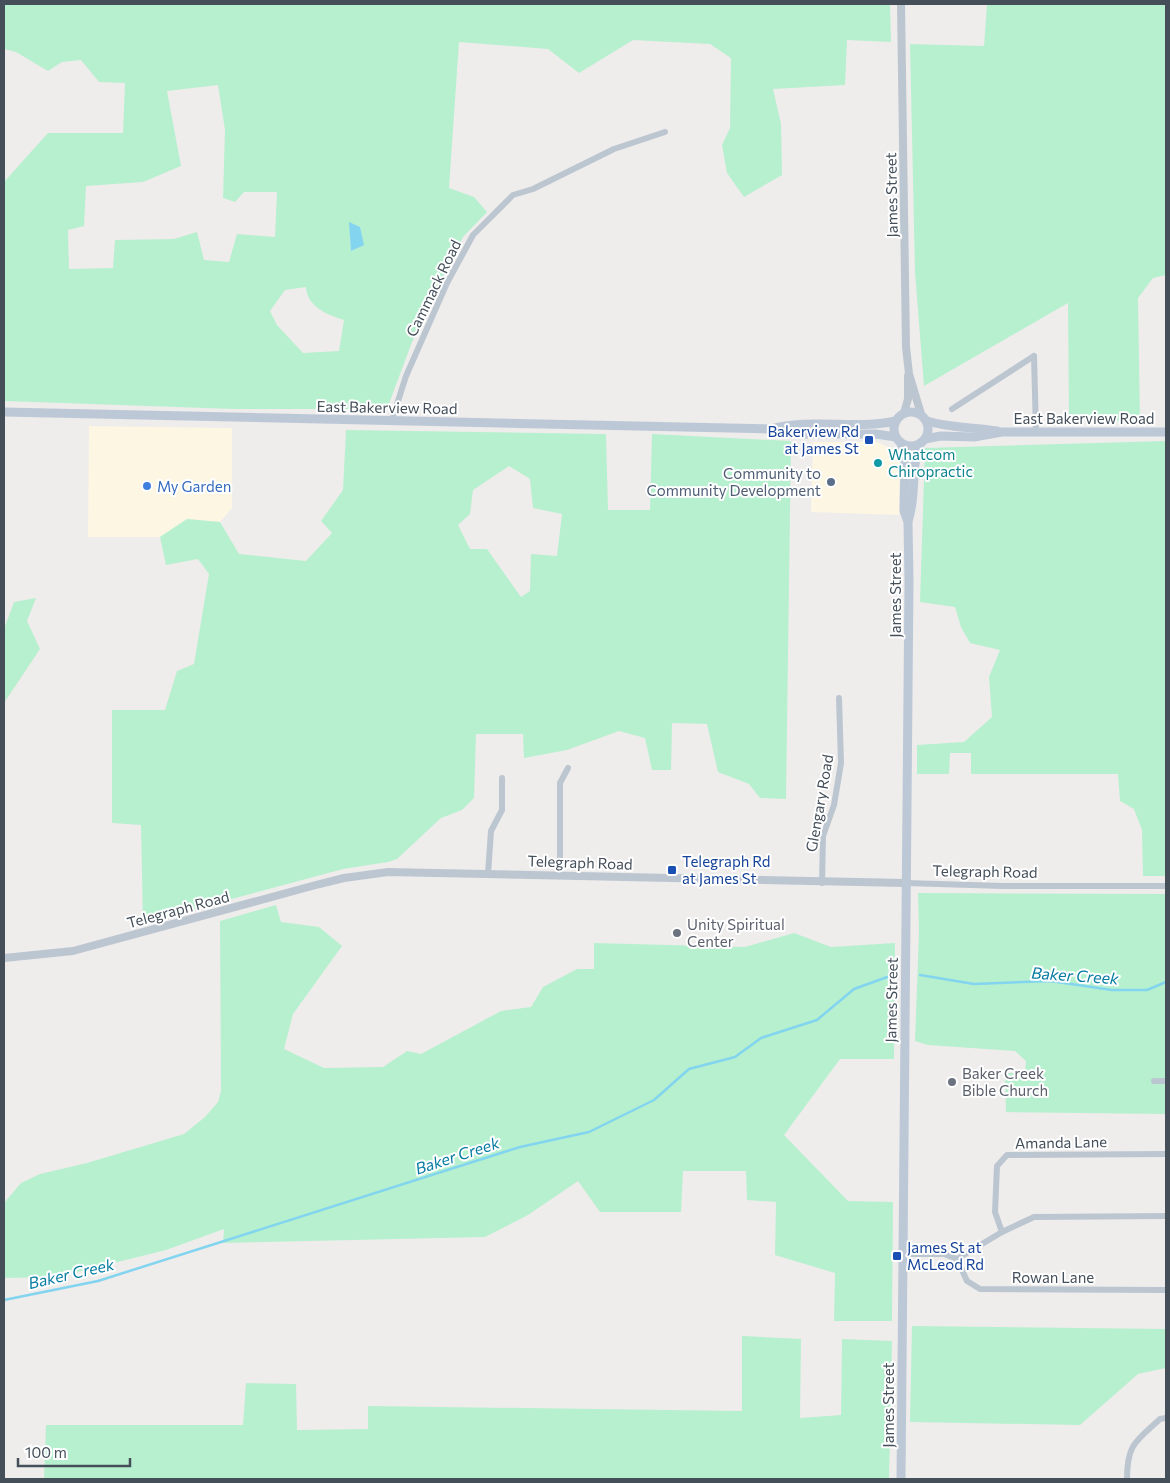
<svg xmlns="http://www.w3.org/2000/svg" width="1170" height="1483" font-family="Commissioner,sans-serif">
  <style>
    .commercial { fill: #fcf6e3 }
    .green { fill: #b7f0cf; fill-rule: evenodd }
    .water { fill: #82d4ef }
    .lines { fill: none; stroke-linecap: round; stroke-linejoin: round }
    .stream { stroke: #82d4ef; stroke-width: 2.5 }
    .minor { stroke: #bcc6d0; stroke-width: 6 }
    .tertiary { stroke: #bcc6d0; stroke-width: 8 }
    .secondary { stroke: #bdc8d7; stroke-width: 9 }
    .transit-dot { fill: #1a4fb4; stroke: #fff; stroke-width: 2 }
    .culture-dot { fill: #0f9aa8; stroke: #fff; stroke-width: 2 }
    .service-dot { fill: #5c6f8a; stroke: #fff; stroke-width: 2 }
    .shop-dot { fill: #3f7fe0; stroke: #fff; stroke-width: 2 }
    .worship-dot { fill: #6b7280; stroke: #fff; stroke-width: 2 }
    .labels { text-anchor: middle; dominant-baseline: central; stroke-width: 4; stroke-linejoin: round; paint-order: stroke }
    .street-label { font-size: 15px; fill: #444f5a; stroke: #fff }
    .transit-label { font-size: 15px; fill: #164399; stroke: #fff; text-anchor: start }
    .culture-label { font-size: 15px; fill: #0d838f; stroke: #fff; text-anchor: start }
    .service-label { font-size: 15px; fill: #4e5e75; stroke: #fff; text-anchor: end }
    .shop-label { font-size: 15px; fill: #366cbe; stroke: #fff; text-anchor: start }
    .worship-label { font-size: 15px; fill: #5b616d; stroke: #fff; text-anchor: start }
    .water-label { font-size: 16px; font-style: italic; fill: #077ca3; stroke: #fff }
  </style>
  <rect width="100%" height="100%" fill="#efecec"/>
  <g class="commercial">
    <path d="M89,426L232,428V508L220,522L187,519L160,537H88Z"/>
    <path d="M813,442H876L894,449L900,461L899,515L811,512Z"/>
  </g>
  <g class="green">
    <path d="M4,4H890L891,42L847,40L845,85L773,89L781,124L782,175L744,197L727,173L722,145L730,128L731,58L710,44L633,40L579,73L548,49L459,42L449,188L474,197L487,212L463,237L412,342L387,409H234L4,401V182L48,133H123L125,83L99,82L81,60L62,62L48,71L16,52L4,49ZM218,85L225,130L223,198L235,202L244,192H277L275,237L237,234L229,262L204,260L197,232L174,239L115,240L113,268L69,269L68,230L84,226L86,186L143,182L181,166L167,91ZM350,223L360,227L363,245L351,251ZM306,287C307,307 328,315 344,320L339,351L303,353L277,325L270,311L285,290Z"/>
    <path d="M987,4H1166V275L1153,278L1138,298L1140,421L1069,420L1068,303L924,386L915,272L910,44L984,46Z"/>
    <path d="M346,430L606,434L608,510H650L652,434L791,441L786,799L760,798L749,784L718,772L707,724L672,723L671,770H652L645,738L619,731L567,750L524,758L523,734H476L474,798L462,810L441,818L397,859L388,862L343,869L143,923L141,825L112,823V710H165L177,671L194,664L209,574L198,559L166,565L160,537L187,519L220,522L239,554L306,561L332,533L321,521L343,490ZM509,466L530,479L533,508L562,514L557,556L531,554L530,591L521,597L487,549H470L458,525L470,514L473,490Z"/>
    <path d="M1166,441V876H1143L1142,830L1134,809L1120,801L1118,774H971V753H950L949,774H917V745L964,742L992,717L989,677L1000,650L970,643L961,627L955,607L920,602L925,448Z"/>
    <path d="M36,598L27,621L40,649L4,703V629L14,602Z"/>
    <path d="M918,893L1166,894V1114L1006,1112L1005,1073H1025L1026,1061L1015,1051L928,1045L915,1041L919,932Z"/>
    <path d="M276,905L281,922L319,927L342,946L293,1014L284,1049L324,1068L383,1067L407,1051L421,1054L501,1011L531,1007L543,987L577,969H594V943L745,947L794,933L831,947L895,943L894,1059H840L784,1135L848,1201L893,1202L892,1321H834L835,1273L775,1255L776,1202L747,1200L746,1171H683L681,1212H600L578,1181L528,1215L485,1237L223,1243L224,1229L166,1250L57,1277L4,1278V1203L21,1183L40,1174L87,1163L184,1134L205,1117L218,1102L221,1091L220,921Z"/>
    <path d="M912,1326L1166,1329V1368L1138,1374L1080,1425L910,1422Z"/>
    <path d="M742,1336L801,1339L800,1418L841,1415L842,1339L892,1341L889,1479H44L46,1425H243L246,1383L296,1384L297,1430L368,1429V1406L742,1411Z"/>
  </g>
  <path class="water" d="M349,222L360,227L364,245L351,251Z"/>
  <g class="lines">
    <g class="stream">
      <path d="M920,975L974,984L1050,981L1112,990H1147L1166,982"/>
      <path d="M4,1300L98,1281L520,1147L589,1132L654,1100L689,1069L735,1057L761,1038L817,1020L854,989L890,976"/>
    </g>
    <g class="minor">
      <path d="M1034,356L1036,432"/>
      <path d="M952,409L1034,356"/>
      <path d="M392,420L406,376L447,283L473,235L513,195L533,189L614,149L665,132"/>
      <path d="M488,874L491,831L502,810V778"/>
      <path d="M560,876V783L568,768"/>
      <path d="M822,883L823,836L834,805L841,763L839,698"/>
      <path d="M906,883L1003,886H1166"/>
      <path d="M1154,1081H1166"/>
      <path d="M1002,1232L995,1212L997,1166L1007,1155L1166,1154"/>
      <path d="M903,1254H944L957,1259L967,1281L980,1289L1166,1290"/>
      <path d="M957,1259L1002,1232L1034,1217L1166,1216"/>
      <path d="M1127,1479C1127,1444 1136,1441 1160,1419L1166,1418"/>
    </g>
    <g class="tertiary">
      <path d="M901,4L906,347L909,374L921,414"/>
      <path d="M904,413L908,399V376"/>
      <path d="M4,958L73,951L312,886L344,878L388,872L906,883"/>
    </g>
    <g class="secondary">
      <circle cx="911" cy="429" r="17"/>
      <path d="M4,412L771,429C811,418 854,430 896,421"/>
      <path d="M927,421C949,428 974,427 997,431"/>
      <path d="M771,429L784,434H876L896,437"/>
      <path d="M925,439L941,436L974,437L1002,432H1166"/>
      <path d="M901,443L905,461L904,511L908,522L909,581L901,1479"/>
      <path d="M908,521C917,496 910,469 920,444"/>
    </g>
  </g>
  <g class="transit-dot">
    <rect x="864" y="435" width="10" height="10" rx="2.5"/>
    <rect x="667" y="865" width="10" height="10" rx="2.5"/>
    <rect x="892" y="1251" width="10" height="10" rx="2.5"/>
  </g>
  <circle class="culture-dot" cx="878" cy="463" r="5"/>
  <circle class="service-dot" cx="831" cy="482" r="5"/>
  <circle class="shop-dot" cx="147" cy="486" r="5"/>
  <g class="worship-dot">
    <circle cx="677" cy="933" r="5"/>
    <circle cx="952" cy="1082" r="5"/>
  </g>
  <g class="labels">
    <g class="street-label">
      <text transform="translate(891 195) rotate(-91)">James Street</text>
      <text transform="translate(433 288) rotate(-64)">Cammack Road</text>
      <text transform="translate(387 407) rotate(1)">East Bakerview Road</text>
      <text x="1084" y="418">East Bakerview Road</text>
      <text transform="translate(895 595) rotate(-90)">James Street</text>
      <text transform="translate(819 803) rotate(-80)">Glengary Road</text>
      <text transform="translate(580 862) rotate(2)">Telegraph Road</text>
      <text transform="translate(985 871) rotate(1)">Telegraph Road</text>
      <text transform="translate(178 909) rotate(-15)">Telegraph Road</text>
      <text transform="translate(891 1000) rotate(-89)">James Street</text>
      <text transform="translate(1061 1142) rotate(-1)">Amanda Lane</text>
      <text x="1053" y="1277">Rowan Lane</text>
      <text transform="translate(888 1405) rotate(-90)">James Street</text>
    </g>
    <g class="transit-label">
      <text x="859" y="431" text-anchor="end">Bakerview Rd<tspan x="859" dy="17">at James St</tspan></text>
      <text x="682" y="861">Telegraph Rd<tspan x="682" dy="17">at James St</tspan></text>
      <text x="907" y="1247">James St at<tspan x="907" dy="17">McLeod Rd</tspan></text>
    </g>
    <g class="culture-label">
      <text x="888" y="454">Whatcom<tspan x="888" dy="17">Chiropractic</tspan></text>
    </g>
    <g class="service-label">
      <text x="821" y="473">Community to<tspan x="821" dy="17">Community Development</tspan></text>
    </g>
    <g class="shop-label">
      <text x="157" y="486">My Garden</text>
    </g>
    <g class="worship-label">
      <text x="687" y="924">Unity Spiritual<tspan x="687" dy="17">Center</tspan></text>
      <text x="962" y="1073">Baker Creek<tspan x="962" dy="17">Bible Church</tspan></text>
    </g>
    <g class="water-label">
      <text transform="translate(1075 975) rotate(4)">Baker Creek</text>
      <text transform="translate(457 1155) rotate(-18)">Baker Creek</text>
      <text transform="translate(71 1273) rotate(-13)">Baker Creek</text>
    </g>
  </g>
  <rect width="1170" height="1483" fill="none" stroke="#444f5a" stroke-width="10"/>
  <path d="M18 1458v8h112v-8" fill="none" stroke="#444f5a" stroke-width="2.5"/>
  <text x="25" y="1458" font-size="15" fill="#444f5a" stroke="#ffffff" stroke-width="4" paint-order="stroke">100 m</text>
</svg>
